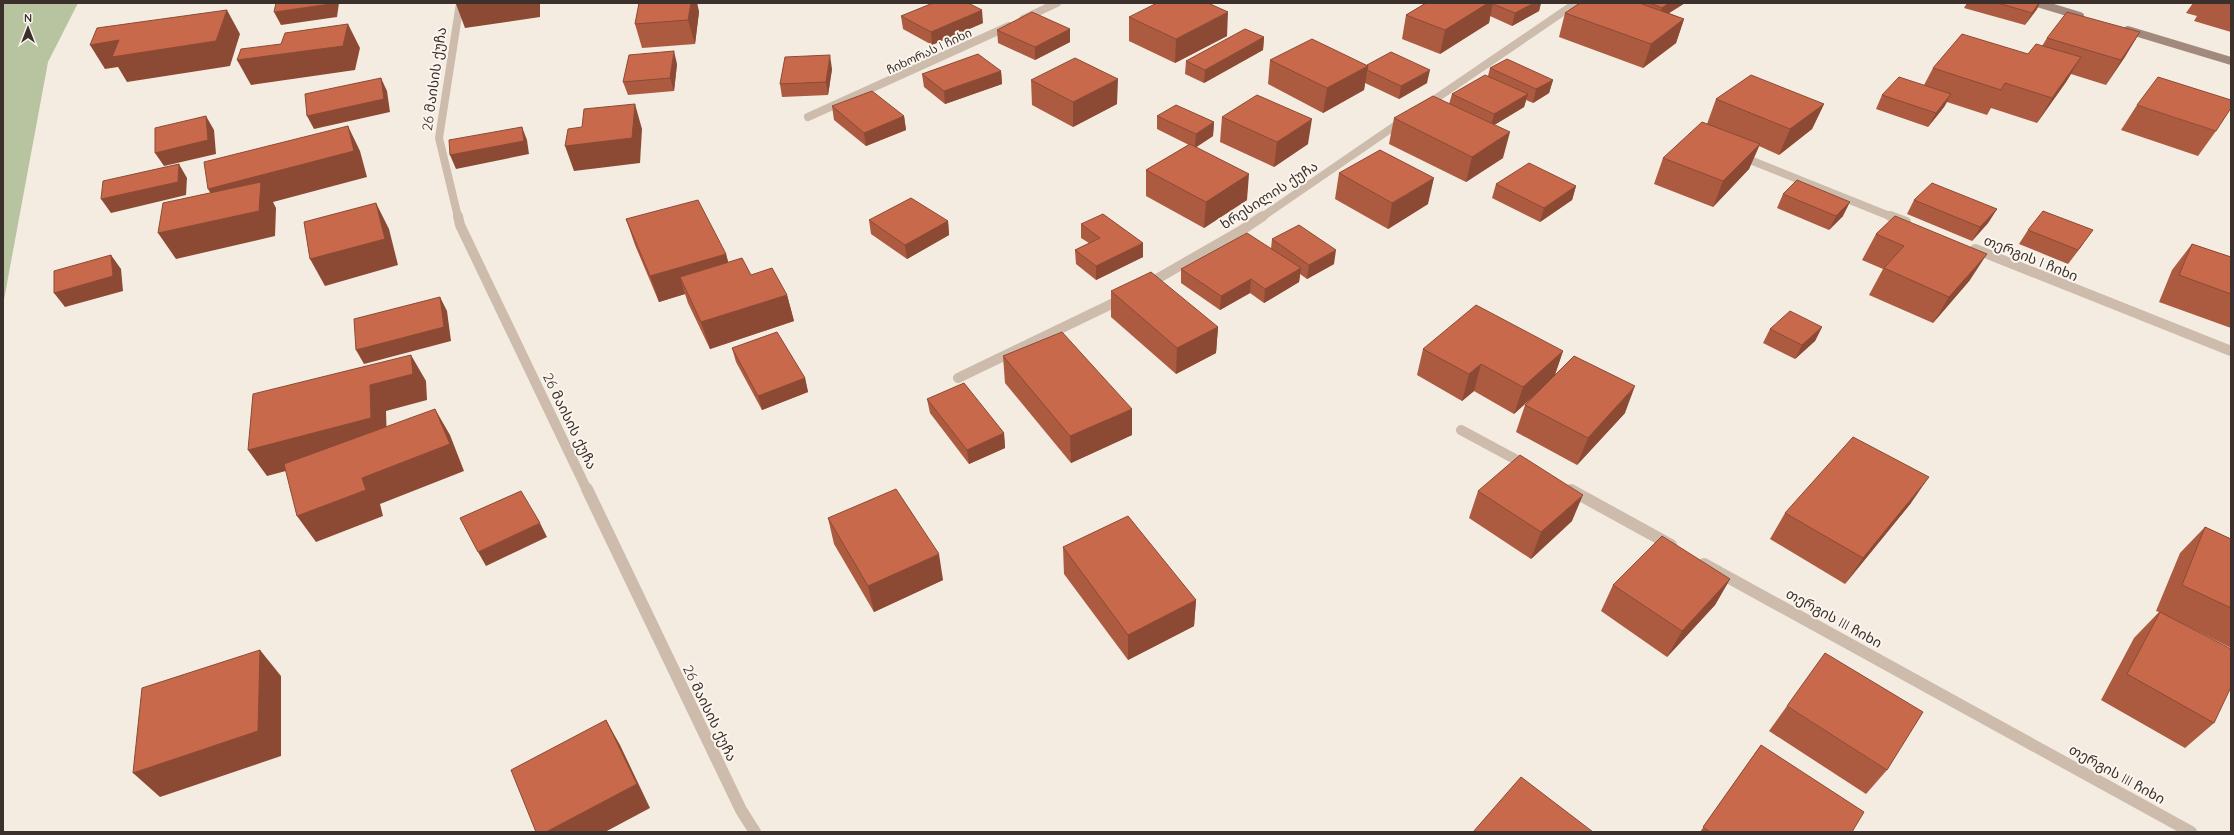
<svg xmlns="http://www.w3.org/2000/svg" width="2234" height="835" font-family="Quicksand,'Noto Sans Georgian',sans-serif">
  <style>
    .green { fill: #b8c4a0 }
    .lines { fill: none; stroke-linecap: round; stroke-linejoin: round }
    .street-far2 { stroke: #cdbbac; stroke-width: 8 }
    .street-far1 { stroke: #cdbbac; stroke-width: 10 }
    .street { stroke: #cdbbac; stroke-width: 12 }
    .secondary { stroke: #a18a7d; stroke-width: 8 }
    .wall { fill: #ac5a40 }
    .shaded-wall { fill: #8c4a34 }
    .building { fill: #c8694b; stroke: #8c4a34 }
    .labels { text-anchor: middle; dominant-baseline: central; stroke-width: 4; stroke-linejoin: round; paint-order: stroke }
    .far-street-label { font-size: 12px; fill: #3b302b; stroke: #fbf5ee }
    .street-label { font-size: 14px; fill: #3b302b; stroke: #fbf5ee }
  </style>
  <rect width="100%" height="100%" fill="#f4ebe1"/>
  <path class="green" d="M3,3H78L48,62L3,305Z"/>
  <g class="lines">
    <g class="street-far2">
      <path d="M1023,19L1057,3"/>
      <path d="M1425,106L1576,3"/>
      <path d="M808,117L1009,26"/>
      <path d="M1740,156L1892,217"/>
      <path d="M458,217L439,138L460,3"/>
      <path d="M1262,217L1402,121"/>
    </g>
    <g class="street-far1">
      <path d="M458,216L460,225L587,490"/>
      <path d="M1890,216L1906,222"/>
      <path d="M1975,249L2231,351"/>
      <path d="M1148,284L1242,230L1263,216"/>
      <path d="M958,378L1122,299"/>
      <path d="M1461,430L1526,465"/>
    </g>
    <g class="street">
      <path d="M587,489L741,810L755,832"/>
      <path d="M1571,490L1671,545"/>
      <path d="M1704,564L2191,832"/>
    </g>
    <g class="secondary">
      <path d="M2037,3L2080,16"/>
      <path d="M2128,30L2231,61"/>
    </g>
  </g>
  <g class="wall">
    <path d="M639,3H697L699,12L695,44L642,48L635,24Z"/>
    <path d="M1426,3H1541L1539,11L1512,26L1490,16L1489,23L1440,54L1402,39L1406,15Z"/>
    <path d="M1580,3H1685L1669,13L1684,19L1676,43L1643,68L1559,37L1565,13Z"/>
    <path d="M1967,3H2039L2037,9L2025,25L1964,8Z"/>
    <path d="M2193,3H2231V32L2194,21L2197,16L2186,13Z"/>
    <path d="M901,16L983,23L932,45L903,29Z"/>
    <path d="M1129,17L1227,36L1175,63L1129,41Z"/>
    <path d="M1070,29V42L1035,60L998,43L997,30Z"/>
    <path d="M2140,32L2106,85L2071,74L2066,82L2037,123L1991,108L1987,115L1947,102L1944,107L1928,127L1876,109L1882,95L1924,85L1933,68L2028,54L2042,46L2047,38Z"/>
    <path d="M1264,37L1263,50L1204,83L1185,74L1186,61Z"/>
    <path d="M1270,60L1367,65L1427,83L1399,99L1365,83L1364,90L1323,113L1268,84Z"/>
    <path d="M677,64L674,91L628,95L623,82Z"/>
    <path d="M1490,68L1553,80L1549,93L1533,103L1526,100L1524,107L1494,125L1503,158L1466,182L1389,144L1394,118L1449,104L1452,94L1488,76Z"/>
    <path d="M832,69L828,95L782,97L780,84Z"/>
    <path d="M1001,71L1002,84L945,104L924,87L922,74Z"/>
    <path d="M1031,80L1117,104L1073,127L1032,105Z"/>
    <path d="M1716,99L1824,104L1812,129L1779,155L1759,146L1749,169L1713,207L1654,184L1663,158L1707,124Z"/>
    <path d="M2137,105L2216,131L2198,156L2121,130Z"/>
    <path d="M832,106L904,116L906,130L866,146L834,120Z"/>
    <path d="M1157,116L1214,122L1213,136L1196,147L1247,200L1204,228L1146,196V170L1189,145L1157,129Z"/>
    <path d="M1222,117L1308,144L1274,167L1220,142Z"/>
    <path d="M1339,173L1428,204L1388,229L1335,199Z"/>
    <path d="M1496,184L1576,186L1572,200L1540,222L1492,198Z"/>
    <path d="M1783,194L1843,216L1829,230L1777,208Z"/>
    <path d="M1914,200L1997,209L1988,223L1972,241L1907,214Z"/>
    <path d="M1895,216L1970,280L1933,323L1869,295L1883,269L1862,260L1876,234Z"/>
    <path d="M626,219L726,254L728,262L787,295L794,321L710,349L688,303L685,294L659,302L635,245Z"/>
    <path d="M869,220L948,221L949,235L907,259L871,234Z"/>
    <path d="M1081,224L1143,243V257L1096,280L1076,264L1075,250L1089,243L1081,238Z"/>
    <path d="M2028,230L2083,244L2068,264L2019,244Z"/>
    <path d="M1272,239L1334,264L1307,279L1300,274L1299,282L1264,303L1250,293L1220,310L1181,283V269L1271,249Z"/>
    <path d="M2192,244L2231,257V328L2159,302L2172,270Z"/>
    <path d="M1111,291L1218,327L1216,353L1176,374L1111,317Z"/>
    <path d="M1822,327L1815,341L1795,359L1763,343L1770,329Z"/>
    <path d="M732,348L805,378L808,392L762,410L736,362Z"/>
    <path d="M1423,349L1563,351L1555,375L1625,413L1577,465L1516,432L1525,405L1541,389L1514,414L1474,391L1462,401L1417,375Z"/>
    <path d="M1003,356L1132,435L1071,463L1005,383Z"/>
    <path d="M927,399L1004,433L1005,448L969,464L930,413Z"/>
    <path d="M1478,491L1572,521L1531,559L1469,518Z"/>
    <path d="M1911,503L1845,584L1770,539L1785,513Z"/>
    <path d="M828,518L943,580L874,612L834,544Z"/>
    <path d="M2205,527L2231,539V648L2183,624L2214,723L2185,748L2101,700L2134,638L2159,612L2156,611L2180,553Z"/>
    <path d="M1063,547L1196,600L1194,626L1128,660L1064,574Z"/>
    <path d="M1730,579L1715,605L1667,657L1601,611L1613,585Z"/>
    <path d="M1787,706L1887,770L1866,794L1769,731Z"/>
    <path d="M1761,745L1852,832H1700Z"/>
  </g>
  <g class="shaded-wall">
    <path d="M331,3H339L337,17L281,25L274,12Z"/>
    <path d="M462,3H540V17L465,28L456,4Z"/>
    <path d="M691,3H697L699,12L695,44L688,20Z"/>
    <path d="M1488,3H1493L1489,23L1440,54L1445,30Z"/>
    <path d="M1534,3H1541L1539,11L1512,26L1515,13Z"/>
    <path d="M1669,3H1685L1658,20L1662,8Z"/>
    <path d="M2039,3H2040L2037,9L2025,25L2032,13Z"/>
    <path d="M227,10L240,34L230,66L127,82L118,67L105,69L90,45Z"/>
    <path d="M982,10L983,23L932,45L931,32Z"/>
    <path d="M1228,12L1227,36L1175,63L1176,39Z"/>
    <path d="M1684,19L1676,43L1643,68L1651,44Z"/>
    <path d="M348,24L360,48L355,70L251,85L237,60Z"/>
    <path d="M1070,29V42L1035,60V47Z"/>
    <path d="M2140,32L2125,57L2106,85L2121,60Z"/>
    <path d="M1264,37L1263,50L1204,83L1205,70Z"/>
    <path d="M674,51L677,64L674,91L670,78Z"/>
    <path d="M830,55L832,69L828,95L826,82Z"/>
    <path d="M2081,57L2066,82L2037,123L2052,98Z"/>
    <path d="M1368,66L1364,90L1323,113L1327,88Z"/>
    <path d="M1430,70L1427,83L1399,99L1401,86Z"/>
    <path d="M1001,71L1002,84L945,104L944,91Z"/>
    <path d="M381,78L387,91L390,112L314,129L307,116Z"/>
    <path d="M1118,79L1117,104L1073,127V102Z"/>
    <path d="M1553,80L1549,93L1533,103L1536,89Z"/>
    <path d="M1528,94L1524,107L1491,127L1494,114Z"/>
    <path d="M1951,94L1944,107L1928,127L1936,113Z"/>
    <path d="M635,104L642,129L640,163L574,171L565,146Z"/>
    <path d="M1824,104L1812,129L1779,155L1790,129Z"/>
    <path d="M206,116L214,130L216,154L164,166L155,153Z"/>
    <path d="M904,116L906,130L866,146L864,133Z"/>
    <path d="M1312,119L1308,144L1274,167L1277,142Z"/>
    <path d="M1214,122L1213,136L1195,148L1196,134Z"/>
    <path d="M348,126L360,151L367,177L273,202L276,208L275,236L176,259L158,233L224,215L208,189Z"/>
    <path d="M522,127L527,140L529,154L456,169L450,155Z"/>
    <path d="M1510,132L1503,158L1466,182L1472,157Z"/>
    <path d="M1760,144L1749,169L1713,207L1723,181Z"/>
    <path d="M179,164L187,178L186,195L111,213L101,199Z"/>
    <path d="M1249,174L1247,200L1204,228L1206,202Z"/>
    <path d="M1434,178L1428,204L1388,229L1392,203Z"/>
    <path d="M1576,186L1572,200L1540,222L1544,208Z"/>
    <path d="M1850,202L1843,216L1829,230L1836,216Z"/>
    <path d="M376,203L389,229L398,265L325,286L310,259Z"/>
    <path d="M1997,209L1988,223L1972,241L1980,227Z"/>
    <path d="M948,221L949,235L907,259L905,245Z"/>
    <path d="M2093,230L2083,244L2068,264L2078,250Z"/>
    <path d="M1143,243V257L1096,280V266Z"/>
    <path d="M1336,250L1334,264L1307,279L1309,265Z"/>
    <path d="M726,254L733,280L680,277L685,294L659,302L650,276Z"/>
    <path d="M1987,254L1970,280L1933,323L1949,297Z"/>
    <path d="M111,255L121,269L123,291L65,307L54,293Z"/>
    <path d="M1301,268L1299,282L1264,303L1265,289Z"/>
    <path d="M1251,279L1250,293L1220,310L1221,296Z"/>
    <path d="M787,295L794,321L710,349L701,322Z"/>
    <path d="M440,297L447,311L451,341L364,364L356,350Z"/>
    <path d="M1218,327L1216,353L1176,374L1177,348Z"/>
    <path d="M1822,327L1815,341L1795,359L1802,345Z"/>
    <path d="M1563,351L1554,377L1514,414L1523,387Z"/>
    <path d="M411,355L426,381L427,400L386,411L387,444L267,476L248,450L370,385Z"/>
    <path d="M1481,364L1474,391L1462,401L1469,374Z"/>
    <path d="M805,378L808,392L762,410L758,396Z"/>
    <path d="M1635,386L1625,413L1577,465L1588,438Z"/>
    <path d="M435,409L450,435L464,471L380,504L383,516L316,542L297,516L362,478Z"/>
    <path d="M1132,409V435L1071,463L1070,436Z"/>
    <path d="M1004,433L1005,448L969,464L967,450Z"/>
    <path d="M1929,477L1911,503L1845,584L1863,558Z"/>
    <path d="M1583,495L1572,521L1531,559L1541,532Z"/>
    <path d="M540,523L547,537L486,566L478,552Z"/>
    <path d="M939,554L943,580L874,612L868,586Z"/>
    <path d="M1730,579L1715,605L1667,657L1682,631Z"/>
    <path d="M1196,600L1194,626L1128,660V635Z"/>
    <path d="M260,650L281,676V756L160,797L133,773Z"/>
    <path d="M606,720L620,745L650,808L605,832H546Z"/>
  </g>
  <g class="building">
    <path d="M276,3H331V4L274,12Z"/>
    <path d="M639,3H691L688,20L635,24Z"/>
    <path d="M933,3H968L982,10L931,32L901,16Z"/>
    <path d="M1157,3H1208L1228,12L1176,39L1129,17Z"/>
    <path d="M1426,3H1488L1445,30L1406,15Z"/>
    <path d="M1493,3H1534L1515,13L1493,4Z"/>
    <path d="M1580,3H1639L1684,19L1651,44L1565,13Z"/>
    <path d="M1650,3H1669L1662,8Z"/>
    <path d="M1998,3H2039L2032,13Z"/>
    <path d="M227,10L216,41L112,57L119,40L90,45L97,28Z"/>
    <path d="M1032,12L1070,29L1035,47L997,30Z"/>
    <path d="M2067,12L2140,32L2121,60L2047,38Z"/>
    <path d="M348,24L343,46L237,60L241,49L281,44L285,33Z"/>
    <path d="M1245,29L1264,37L1205,70L1186,61Z"/>
    <path d="M1962,34L2028,54L2036,44L2081,57L2052,98L2005,83L2001,90L1933,68Z"/>
    <path d="M1312,39L1368,66L1327,88L1270,60Z"/>
    <path d="M674,51L670,78L623,82L629,55Z"/>
    <path d="M1391,52L1430,70L1401,86L1367,70L1368,66L1367,65Z"/>
    <path d="M978,54L1001,71L944,91L922,74Z"/>
    <path d="M830,55L826,82L780,84L785,57Z"/>
    <path d="M1075,58L1118,79L1073,102L1031,80Z"/>
    <path d="M1507,59L1553,80L1536,89L1490,68Z"/>
    <path d="M1485,75L1528,94L1494,114L1452,94Z"/>
    <path d="M1751,75L1824,104L1790,129L1716,99Z"/>
    <path d="M1899,77L1951,94L1936,113L1882,95Z"/>
    <path d="M2158,77L2231,100V108L2216,131L2137,105Z"/>
    <path d="M381,78L384,99L307,116L305,94Z"/>
    <path d="M872,91L904,116L864,133L832,106Z"/>
    <path d="M1257,95L1312,119L1277,142L1222,117Z"/>
    <path d="M1433,96L1510,132L1472,157L1394,118Z"/>
    <path d="M635,104L632,138L565,146L568,129L582,127L584,109Z"/>
    <path d="M1176,105L1214,122L1196,134L1157,116Z"/>
    <path d="M206,116L208,140L155,153V128Z"/>
    <path d="M1702,122L1760,144L1723,181L1663,158Z"/>
    <path d="M348,126L354,151L208,189L204,162Z"/>
    <path d="M522,127L524,141L450,155L449,140Z"/>
    <path d="M1190,144L1249,174L1206,202L1146,170Z"/>
    <path d="M1380,150L1434,178L1392,203L1339,173Z"/>
    <path d="M1529,163L1576,186L1544,208L1496,184Z"/>
    <path d="M179,164L178,182L101,199L103,181Z"/>
    <path d="M1797,180L1850,202L1836,216L1783,194Z"/>
    <path d="M261,182L259,211L158,233L163,203Z"/>
    <path d="M1932,183L1997,209L1980,227L1914,200Z"/>
    <path d="M911,198L948,221L905,245L869,220Z"/>
    <path d="M698,200L726,254L650,276L626,219Z"/>
    <path d="M376,203L385,239L310,259L304,222Z"/>
    <path d="M2043,211L2093,230L2078,250L2028,230Z"/>
    <path d="M1103,214L1143,243L1096,266L1075,250L1100,238L1081,224Z"/>
    <path d="M1895,216L1987,254L1949,297L1884,268L1904,246L1876,234Z"/>
    <path d="M1299,225L1336,250L1309,265L1272,239Z"/>
    <path d="M1247,233L1301,268L1265,289L1251,279L1221,296L1181,269Z"/>
    <path d="M2192,244L2231,257V294L2179,275Z"/>
    <path d="M111,255L113,276L54,293V271Z"/>
    <path d="M742,258L751,275L772,268L787,295L701,322L680,277Z"/>
    <path d="M1151,272L1218,327L1177,348L1111,291Z"/>
    <path d="M440,297L444,327L356,350L354,319Z"/>
    <path d="M1476,305L1563,351L1523,387L1481,364L1469,374L1423,349Z"/>
    <path d="M1790,311L1822,327L1802,345L1770,329Z"/>
    <path d="M777,332L805,378L758,396L732,348Z"/>
    <path d="M1062,332L1132,409L1070,436L1003,356Z"/>
    <path d="M411,355L413,374L370,385L371,418L248,450L253,394Z"/>
    <path d="M1574,356L1635,386L1588,438L1525,405Z"/>
    <path d="M964,383L1004,433L967,450L927,399Z"/>
    <path d="M435,409L450,444L362,478L366,490L297,516L284,464Z"/>
    <path d="M1853,437L1929,477L1863,558L1785,513Z"/>
    <path d="M1520,455L1583,495L1541,532L1478,491Z"/>
    <path d="M896,489L939,554L868,586L828,518Z"/>
    <path d="M521,491L540,523L478,552L460,518Z"/>
    <path d="M1128,516L1196,600L1128,635L1063,547Z"/>
    <path d="M2205,527L2231,539V608L2182,585Z"/>
    <path d="M1662,536L1730,579L1682,631L1613,585Z"/>
    <path d="M2160,612L2231,649V687L2214,723L2127,674Z"/>
    <path d="M260,650L258,731L133,773L142,688Z"/>
    <path d="M1825,653L1923,712L1887,770L1787,706Z"/>
    <path d="M606,720L637,784L546,832H536L511,770Z"/>
    <path d="M1761,745L1864,812L1852,832H1710L1703,827Z"/>
    <path d="M1521,777L1593,832H1473Z"/>
  </g>
  <g class="labels">
    <g class="far-street-label">
      <text transform="translate(929 51) rotate(-25)">ჩიხორას I ჩიხი</text>
    </g>
    <g class="street-label">
      <text transform="translate(434 79) rotate(-82)">26 მაისის ქუჩა</text>
      <text transform="translate(1269 195) rotate(-33)">ხრესილის ქუჩა</text>
      <text transform="translate(2031 258) rotate(22)">თერგის I ჩიხი</text>
      <text transform="translate(570 421) rotate(64)">26 მაისის ქუჩა</text>
      <text transform="translate(1834 618) rotate(29)">თერგის III ჩიხი</text>
      <text transform="translate(710 713) rotate(64)">26 მაისის ქუჩა</text>
      <text transform="translate(2117 774) rotate(29)">თერგის III ჩიხი</text>
    </g>
  </g>
  <rect width="2234" height="835" fill="none" stroke="#3b302b" stroke-width="8"/>
  <g transform="translate(28 28)" stroke="#fbf5ee" stroke-width="3" paint-order="stroke">
  <path d="M0-3L7 15L0 10L-7 15Z" fill="#3b302b"/>
  <text y="-6" font-size="11" font-weight="bold" text-anchor="middle" fill="#3b302b">N</text>
  </g>
</svg>
